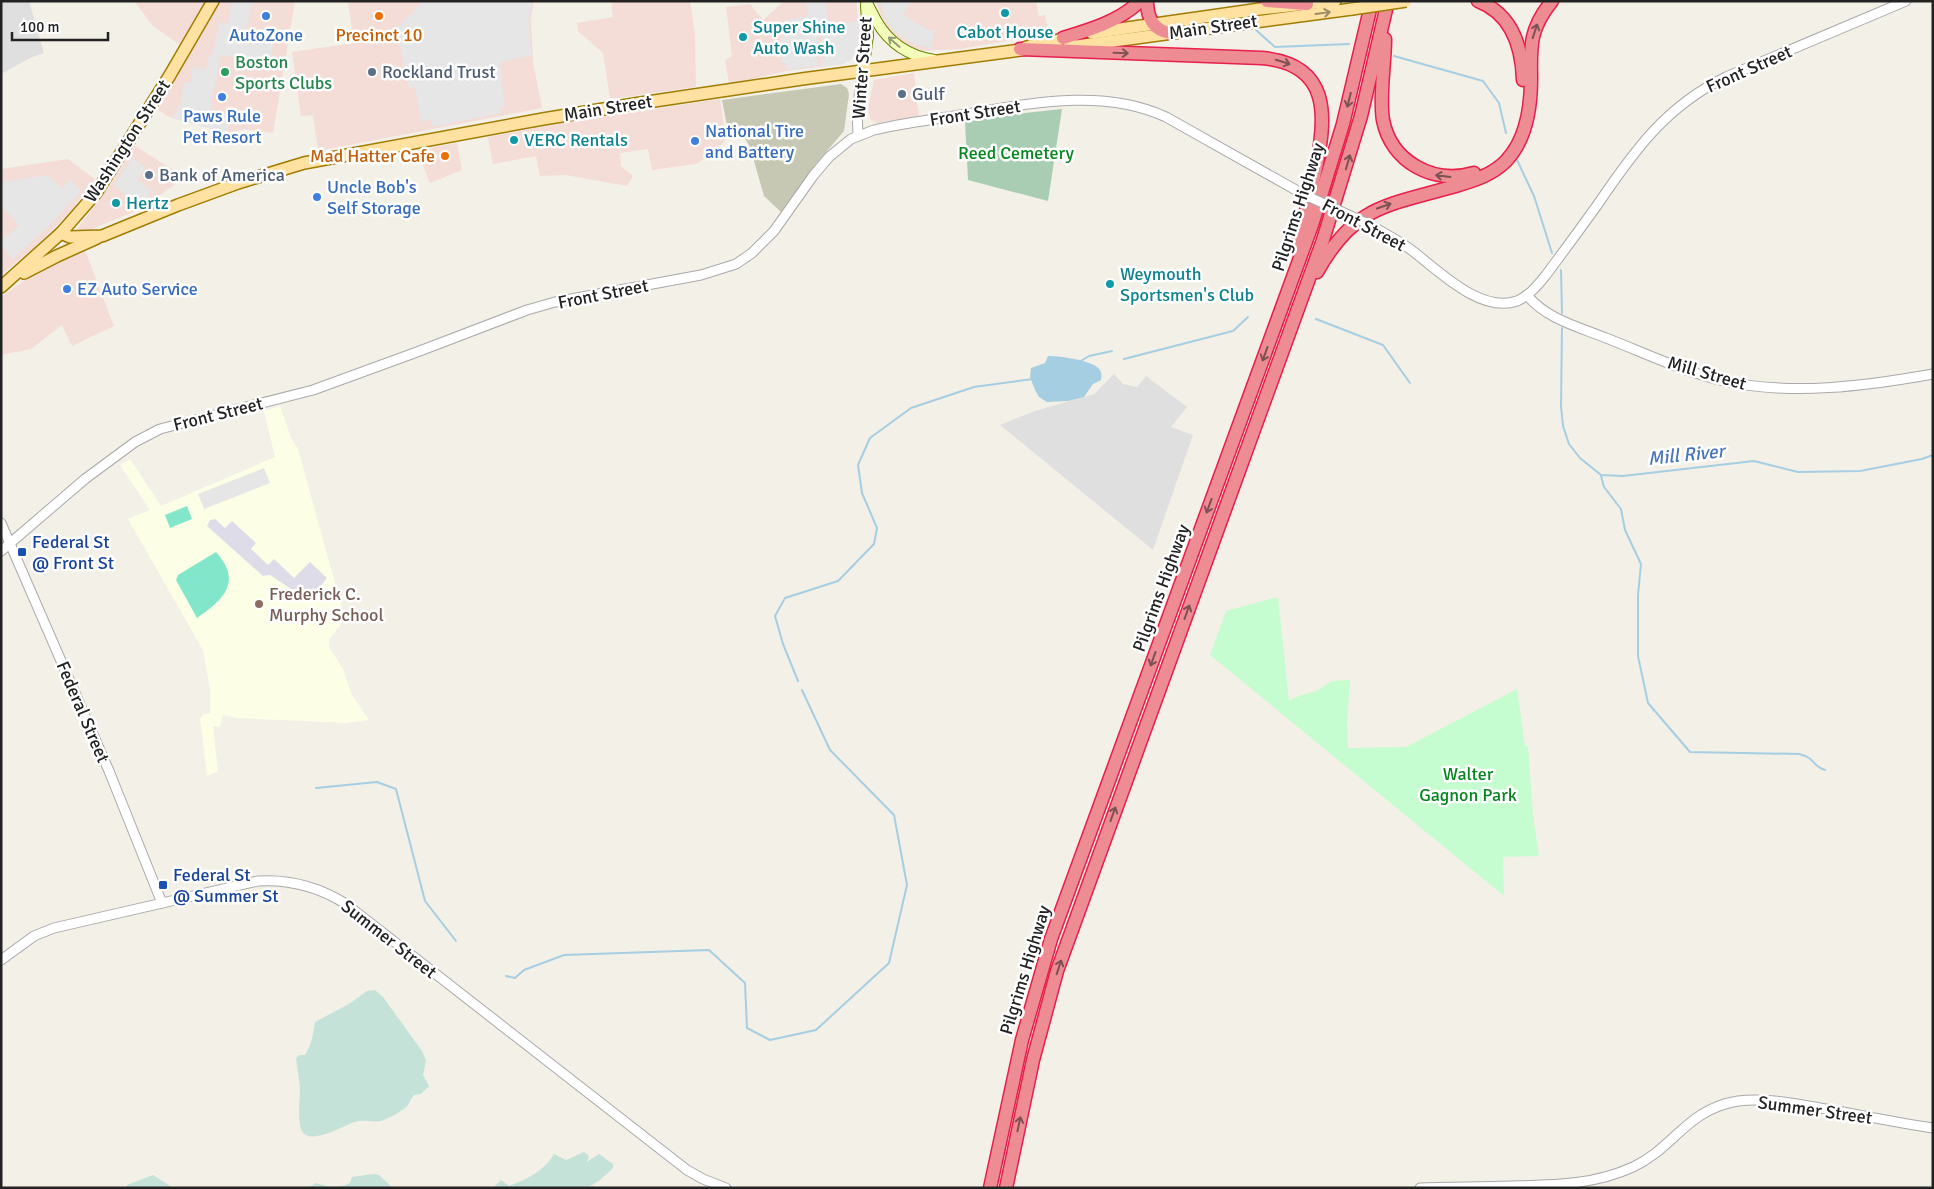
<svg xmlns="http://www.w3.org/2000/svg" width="1934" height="1189" font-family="Signika,sans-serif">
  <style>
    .residential { fill: #e0dfdf }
    .commercial { fill: #f4dcd7 }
    .education { fill: #fcffe5 }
    .construction { fill: #c6c8b3 }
    .wetland { fill: #c4e2d7 }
    .cemetery { fill: #a8cdb2 }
    .park { fill: #c5fdd0 }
    .pitch { fill: #82e6cb }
    .parking { fill: #e6e6e6 }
    .plaza { fill: #dedce9 }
    .water { fill: #a6cee2 }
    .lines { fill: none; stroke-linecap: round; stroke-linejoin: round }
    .stream { stroke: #a6cee2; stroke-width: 2 }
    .tertiary-casing { stroke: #a9a9a9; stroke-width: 11 }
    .secondary-casing { stroke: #658200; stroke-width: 12 }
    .primary-casing { stroke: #a07d00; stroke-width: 14 }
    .motorway-casing { stroke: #e81e4c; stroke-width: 15 }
    .tertiary { stroke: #fff; stroke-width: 9 }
    .secondary { stroke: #f3febb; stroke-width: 10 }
    .primary { stroke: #ffe1a1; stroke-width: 11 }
    .motorway { stroke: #ee8c93; stroke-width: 12 }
    .tertiary-bridge-casing { stroke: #a9a9a9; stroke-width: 11; stroke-linecap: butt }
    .primary-bridge-casing { stroke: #a07d00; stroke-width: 14; stroke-linecap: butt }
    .tertiary-bridge { stroke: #fff; stroke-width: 9 }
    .primary-bridge { stroke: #ffe1a1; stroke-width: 11 }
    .oneway { stroke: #9c8b68 }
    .oneway2 { stroke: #7e5255 }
    .oneway3 { stroke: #959b76 }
    .culture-dot { fill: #0f9aa8; stroke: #fff; stroke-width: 2 }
    .shop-dot { fill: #3f7fe0; stroke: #fff; stroke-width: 2 }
    .food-dot { fill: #e8710a; stroke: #fff; stroke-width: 2 }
    .leisure-dot { fill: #2e9e5b; stroke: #fff; stroke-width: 2 }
    .service-dot { fill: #5c6f8a; stroke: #fff; stroke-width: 2 }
    .transit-dot { fill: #1a4fb4; stroke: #fff; stroke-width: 2 }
    .education-dot { fill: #8d6e63; stroke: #fff; stroke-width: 2 }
    .labels { text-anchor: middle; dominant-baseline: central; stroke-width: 5; stroke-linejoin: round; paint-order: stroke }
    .culture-label { font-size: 18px; fill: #0d838f; stroke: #fff; text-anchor: start }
    .street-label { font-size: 18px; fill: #222; stroke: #fff }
    .shop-label { font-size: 18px; fill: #366cbe; stroke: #fff; text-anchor: start }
    .food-label { font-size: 18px; fill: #c56008; stroke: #fff }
    .leisure-label { font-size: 18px; fill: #27864d; stroke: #fff; text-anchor: start }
    .service-label { font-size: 18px; fill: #4e5e75; stroke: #fff; text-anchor: start }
    .park-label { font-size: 18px; fill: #05861e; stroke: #fff }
    .transit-label { font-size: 18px; fill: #164399; stroke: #fff; text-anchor: start }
    .education-label { font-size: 18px; fill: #785e54; stroke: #fff; text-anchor: start }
    .water-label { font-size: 19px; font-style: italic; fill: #4673ba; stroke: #fff }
  </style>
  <rect width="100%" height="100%" fill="#f3f0e8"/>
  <g class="residential">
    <path d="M1,1H29L44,53L30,58L1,74Z"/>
    <path d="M1114,374L1123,384L1137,387L1146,376L1187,407L1171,427L1193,435L1153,550L1000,425L1035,411L1094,394Z"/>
  </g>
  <g class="commercial">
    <path d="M134,1H205L180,45L153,26Z"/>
    <path d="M220,1H295L273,133L245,129L227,133L169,117L158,110Z"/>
    <path d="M348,1H534L531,18L533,62L542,108L318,151L313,115L301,116L292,52L354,43Z"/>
    <path d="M611,1H690L695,34L696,87L610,99L603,53L578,31L577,23L613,17Z"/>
    <path d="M784,1H856L860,30L858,43L853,57L843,64L787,71L729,84L725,60L732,56L726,7L750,4L763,20Z"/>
    <path d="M876,1H1036L1039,16L1045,15L1050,34L960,49L921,51L905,45L890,32L884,24Z"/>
    <path d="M914,73L919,116L878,123L871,120L868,109L874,80Z"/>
    <path d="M720,99L726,139L715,152L696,164L652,170L648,149L620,153L621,166L633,176L627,186L566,175L540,176L536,156L493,164L488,137L569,122Z"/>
    <path d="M457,143L462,170L430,183L417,150Z"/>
    <path d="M135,146L184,177L143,208L82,233L78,231V228L107,190Z"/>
    <path d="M68,159L96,180L65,217L38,244L1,275V169Z"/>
    <path d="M84,248L114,326L72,346L62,325L31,349L1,355V297L32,275Z"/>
  </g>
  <path class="education" d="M280,406L291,438L298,449L345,619L330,638L329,647L343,669L352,695L369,720L345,723L237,718L223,715L220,727L213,726L218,771L207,776L200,719L203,714L210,713V690L203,650L128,519L150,510L120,465L130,459L161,506L275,457L264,411Z"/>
  <path class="construction" d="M841,84L847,88L849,94L844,131L816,164L781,212L764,196L750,147L746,140L740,135L728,131L722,100Z"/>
  <g class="wetland">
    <path d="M375,990L383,997L422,1051L426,1061L423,1075L429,1086L421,1094L414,1095C411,1098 410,1102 408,1105C404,1110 391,1117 386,1119C377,1124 368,1120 359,1121C346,1123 311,1147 302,1131C297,1122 300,1099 300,1088C299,1078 297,1068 296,1058L300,1055H305C312,1044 313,1034 315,1022L349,1004L367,991Z"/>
    <path d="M584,1152L589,1156L587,1162L599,1154L613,1164V1168L600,1180L587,1188L494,1187L501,1180L509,1186C528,1179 544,1171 554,1154L566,1160Z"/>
    <path d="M374,1174L379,1175L393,1188H308L316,1183C328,1187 338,1189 350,1183L352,1177Z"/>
    <path d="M153,1175L173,1188H126L127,1185Z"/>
  </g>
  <path class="cemetery" d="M1062,109L1048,201L968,180L965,122L1015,114Z"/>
  <path class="park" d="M1278,597L1289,701L1301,695L1317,691L1332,681L1350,680L1347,722L1348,748L1406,747L1517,689L1525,746H1528L1533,815L1539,856L1503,857L1504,896L1210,655L1226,611Z"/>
  <g class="pitch">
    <path d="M187,506L192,519L170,528L165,515Z"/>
    <path d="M216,552C243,582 223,600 197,618L176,580L178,575Z"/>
  </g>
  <g class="parking">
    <path d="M232,1H252L246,33L275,39L270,62L247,57L246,60L221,55L210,110L231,114L227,133L172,118L181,103L184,82L190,83L193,67L206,69L209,55H213L219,22L228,24Z"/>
    <path d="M423,1H532L529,19L531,56L500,62L505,106L500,108L501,113L433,127L431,120L421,122L415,87L409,88L396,29Z"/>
    <path d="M806,1H826L827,25L818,38V66L787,70L786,63H782L781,51L783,50L781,38H783L781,22H785V20L808,16Z"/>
    <path d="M881,1H910L903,15L927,29L935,31L931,49L912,43L895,32L884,17Z"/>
    <path d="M859,21L858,43L851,60L843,64L821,67V38L829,26Z"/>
    <path d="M132,158L146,167L137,180L152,190L142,205L114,186Z"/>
    <path d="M48,175L61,188L70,180L81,191L53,222L13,259L1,245V238L6,235L7,236L19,226L7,211L5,212L1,207V182Z"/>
    <path d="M264,468L270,483L204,509L198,494Z"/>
  </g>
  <path class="plaza" d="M215,519L225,528L232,521L256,543L251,549L268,565L274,559L294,578L310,562L327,578L312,597L306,592L291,589L270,575L263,576L207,526L210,520Z"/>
  <path class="water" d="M1048,356C1059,356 1097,360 1101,372C1102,375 1101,378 1101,380L1093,384L1084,397L1068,401L1047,402L1039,397L1035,390L1030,377L1031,368L1045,363Z"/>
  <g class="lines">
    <g class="stream">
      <path d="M1256,30L1275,47L1349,44"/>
      <path d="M1394,56L1483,81L1499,103L1506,133"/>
      <path d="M1517,160L1534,196L1552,253"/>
      <path d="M1561,270L1562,313"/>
      <path d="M1316,319L1383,345L1410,383"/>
      <path d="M1562,328L1561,406L1563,426L1569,444L1580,458L1601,475L1623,476L1754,461L1798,472L1860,471L1922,459L1933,455"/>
      <path d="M1124,359L1233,331L1248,317"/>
      <path d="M1079,362L1089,356L1112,351"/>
      <path d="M1601,476L1604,487L1621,509L1625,530L1641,564L1638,595V656L1648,703L1690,752L1799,754C1816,758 1812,766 1825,770"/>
      <path d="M798,681L783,644L775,616L785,598L838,581L874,544L877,528L862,493L858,465L870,438L911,408L974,387L1033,379"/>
      <path d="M316,788L377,782L396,789L425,901L456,941"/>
      <path d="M506,976L515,978L524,970L564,955L709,950L745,983L747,1028L770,1040L816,1030L889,963L907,885L894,815L830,750L802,690"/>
    </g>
    <defs>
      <g id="tertiary">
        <path d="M858,135L857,111L863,71"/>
        <path d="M1366,223C1381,231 1396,239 1410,249C1437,269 1480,314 1517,301C1529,296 1538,285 1546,275C1563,252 1581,228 1598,204C1634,151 1666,106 1726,77L1906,1"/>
        <path d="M1527,295C1546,319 1579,327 1606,338C1645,353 1684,372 1724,381C1791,396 1866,386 1933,374"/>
        <path d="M1,523L109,771L162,903"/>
        <path d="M1,551L85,479L135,442L160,429L313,390L417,352L527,310L555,302L701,275L736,264L752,253L774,231L813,176L829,157L851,139L874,130C902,123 931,120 960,115C1027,104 1102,87 1166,117L1303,194"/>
        <path d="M1,960L34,936L54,928L258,881C291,879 319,887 346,904L687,1170L703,1179L726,1188"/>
        <path d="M1420,1188C1450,1187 1481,1187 1511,1186C1554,1185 1594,1185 1633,1167C1674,1148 1687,1109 1738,1101C1769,1097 1802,1105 1832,1110C1865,1116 1899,1123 1933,1128"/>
      </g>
      <g id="secondary">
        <path d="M866,1C870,8 873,15 877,22C890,44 909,56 934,60"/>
        <path d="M863,71L868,36L866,5"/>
      </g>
      <g id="primary">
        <path d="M1092,33L1260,9L1335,1"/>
        <path d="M1026,47L1072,37"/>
        <path d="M1069,47L1352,9"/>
        <path d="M61,233L70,237L102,236L178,205L238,183L304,163L543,119L634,104L802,79L1028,49"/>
        <path d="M24,273L57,256L97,238"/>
        <path d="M1,287L61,233L96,193L170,75L213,1"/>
      </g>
      <g id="motorway">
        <path d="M1147,1C1147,17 1153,31 1171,33"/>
        <path d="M1267,1L1307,4"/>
        <path d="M1478,1C1512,14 1522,47 1523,80"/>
        <path d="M1063,38C1090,30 1120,21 1140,1"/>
        <path d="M1385,39C1385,64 1379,96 1383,120C1391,162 1434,185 1474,173"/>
        <path d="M1020,49L1262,58C1330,64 1327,115 1316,168C1311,193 1304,218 1298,242"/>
        <path d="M1317,272C1354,206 1385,206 1452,187C1472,181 1491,176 1506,161C1526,140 1531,107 1531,79C1531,65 1530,51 1533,37C1536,24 1543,12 1552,1"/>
        <path d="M990,1188L1022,1040L1051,939L1312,225L1343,124L1372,1"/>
        <path d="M1006,1188L1033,1060L1057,971L1323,240L1361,116L1388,1"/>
      </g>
    </defs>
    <use href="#tertiary" class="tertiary-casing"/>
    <use href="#secondary" class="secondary-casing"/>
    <use href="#primary" class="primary-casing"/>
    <use href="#motorway" class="motorway-casing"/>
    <use href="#tertiary" class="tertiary"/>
    <use href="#secondary" class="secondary"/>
    <use href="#primary" class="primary"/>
    <use href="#motorway" class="motorway"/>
    <defs>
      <path id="tertiary-bridge" d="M1303,194L1366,223"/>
      <path id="primary-bridge" d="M1352,9L1406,1"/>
    </defs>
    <use href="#tertiary-bridge" class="tertiary-bridge-casing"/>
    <use href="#primary-bridge" class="primary-bridge-casing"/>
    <use href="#tertiary-bridge" class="tertiary-bridge"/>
    <use href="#primary-bridge" class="primary-bridge"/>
  </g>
  <defs><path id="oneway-shaft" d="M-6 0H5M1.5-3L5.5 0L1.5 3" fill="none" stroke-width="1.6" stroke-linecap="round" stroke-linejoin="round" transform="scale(1.25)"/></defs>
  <use class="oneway" href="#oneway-shaft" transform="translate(1323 13) rotate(-8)"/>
  <g class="oneway2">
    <use href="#oneway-shaft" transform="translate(1535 31) rotate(-72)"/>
    <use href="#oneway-shaft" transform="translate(1121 53) rotate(2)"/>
    <use href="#oneway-shaft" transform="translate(1283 62) rotate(17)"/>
    <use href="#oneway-shaft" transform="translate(1349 100) rotate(104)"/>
    <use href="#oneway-shaft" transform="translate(1348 162) rotate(-74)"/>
    <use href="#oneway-shaft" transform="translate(1443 176) rotate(-173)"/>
    <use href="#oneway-shaft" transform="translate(1384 206) rotate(-19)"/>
    <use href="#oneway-shaft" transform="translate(1265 354) rotate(110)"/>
    <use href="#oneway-shaft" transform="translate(1209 506) rotate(110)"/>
    <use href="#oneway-shaft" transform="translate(1187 612) rotate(-70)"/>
    <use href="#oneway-shaft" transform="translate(1153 659) rotate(110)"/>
    <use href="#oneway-shaft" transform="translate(1113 814) rotate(-70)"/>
    <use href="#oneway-shaft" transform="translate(1059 967) rotate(-72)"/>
    <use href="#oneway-shaft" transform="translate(1019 1124) rotate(-78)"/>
  </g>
  <use class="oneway3" href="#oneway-shaft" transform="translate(894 42) rotate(-139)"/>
  <g class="culture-dot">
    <circle cx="1005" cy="13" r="5"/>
    <circle cx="743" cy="37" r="5"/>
    <circle cx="514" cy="140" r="5"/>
    <circle cx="116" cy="203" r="5"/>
    <circle cx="1110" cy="284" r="5"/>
  </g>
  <g class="shop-dot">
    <circle cx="266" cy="16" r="5"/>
    <circle cx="222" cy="97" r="5"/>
    <circle cx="695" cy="141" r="5"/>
    <circle cx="317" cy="197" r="5"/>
    <circle cx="67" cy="289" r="5"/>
  </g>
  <g class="food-dot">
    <circle cx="379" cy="16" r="5"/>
    <circle cx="445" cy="156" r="5"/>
  </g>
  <circle class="leisure-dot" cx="225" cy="72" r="5"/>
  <g class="service-dot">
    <circle cx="372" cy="72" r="5"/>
    <circle cx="902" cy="94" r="5"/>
    <circle cx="149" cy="175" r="5"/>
  </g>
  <g class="transit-dot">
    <rect x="17" y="547" width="10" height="10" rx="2.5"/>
    <rect x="158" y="880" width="10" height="10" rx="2.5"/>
  </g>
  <circle class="education-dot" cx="259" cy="604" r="5"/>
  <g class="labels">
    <g class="culture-label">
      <text x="753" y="27">Super Shine<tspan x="753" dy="21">Auto Wash</tspan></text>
      <text x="1005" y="32" text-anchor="middle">Cabot House</text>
      <text x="524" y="140">VERC Rentals</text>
      <text x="126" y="203">Hertz</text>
      <text x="1120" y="274">Weymouth<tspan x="1120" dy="21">Sportsmen's Club</tspan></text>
    </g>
    <g class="street-label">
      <text transform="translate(1213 27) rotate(-8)">Main Street</text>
      <text transform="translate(862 68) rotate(-86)">Winter Street</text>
      <text transform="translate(1749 69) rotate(-24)">Front Street</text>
      <text transform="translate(608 108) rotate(-9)">Main Street</text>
      <text transform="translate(975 113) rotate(-9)">Front Street</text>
      <text transform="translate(127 141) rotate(-57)">Washington Street</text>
      <text transform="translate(1298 207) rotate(-72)">Pilgrims Highway</text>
      <text transform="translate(1364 225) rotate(28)">Front Street</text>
      <text transform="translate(603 294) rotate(-11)">Front Street</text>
      <text transform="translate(1707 373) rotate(16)">Mill Street</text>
      <text transform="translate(218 414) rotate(-14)">Front Street</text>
      <text transform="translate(1161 588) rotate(-70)">Pilgrims Highway</text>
      <text transform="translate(83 712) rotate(67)">Federal Street</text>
      <text transform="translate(389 939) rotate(38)">Summer Street</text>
      <text transform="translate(1025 970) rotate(-73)">Pilgrims Highway</text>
      <text transform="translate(1815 1110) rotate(8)">Summer Street</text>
    </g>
    <g class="shop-label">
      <text x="266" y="35" text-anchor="middle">AutoZone</text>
      <text x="222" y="116" text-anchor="middle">Paws Rule<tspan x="222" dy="21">Pet Resort</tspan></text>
      <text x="705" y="131">National Tire<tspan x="705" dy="21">and Battery</tspan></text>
      <text x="327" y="187">Uncle Bob's<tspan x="327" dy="21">Self Storage</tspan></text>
      <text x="77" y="289">EZ Auto Service</text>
    </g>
    <g class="food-label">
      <text x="379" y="35">Precinct 10</text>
      <text x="435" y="156" text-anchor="end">Mad Hatter Cafe</text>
    </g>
    <g class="leisure-label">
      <text x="235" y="62">Boston<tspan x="235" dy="21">Sports Clubs</tspan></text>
    </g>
    <g class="service-label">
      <text x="382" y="72">Rockland Trust</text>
      <text x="912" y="94">Gulf</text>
      <text x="159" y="175">Bank of America</text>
    </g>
    <g class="park-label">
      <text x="1016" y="153">Reed Cemetery</text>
      <text x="1468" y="774">Walter<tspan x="1468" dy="21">Gagnon Park</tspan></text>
    </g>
    <g class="transit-label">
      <text x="32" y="542">Federal St<tspan x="32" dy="21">@ Front St</tspan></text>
      <text x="173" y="875">Federal St<tspan x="173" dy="21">@ Summer St</tspan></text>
    </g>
    <g class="education-label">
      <text x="269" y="594">Frederick C.<tspan x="269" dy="21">Murphy School</tspan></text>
    </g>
    <g class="water-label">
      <text transform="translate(1686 455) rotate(-6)">Mill River</text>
    </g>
  </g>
  <rect width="1934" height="1189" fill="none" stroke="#222222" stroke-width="5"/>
  <path d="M12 32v8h96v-8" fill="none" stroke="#222222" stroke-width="2.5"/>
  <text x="20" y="32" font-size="15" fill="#222222" stroke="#ffffff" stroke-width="4" paint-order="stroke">100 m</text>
</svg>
